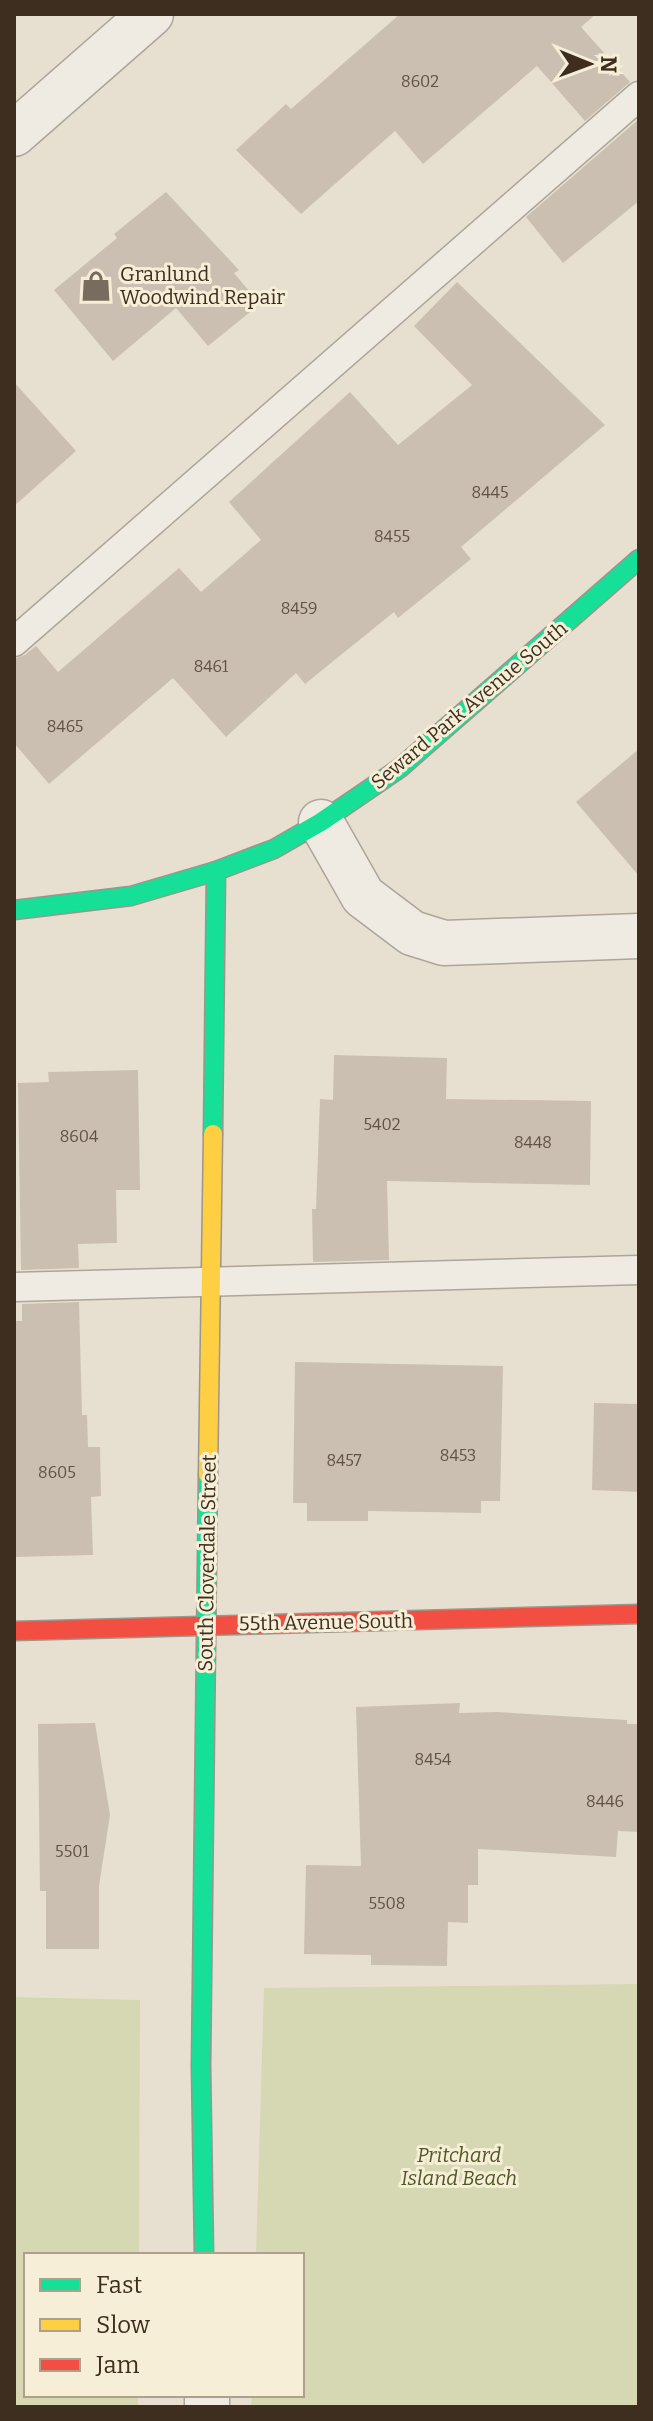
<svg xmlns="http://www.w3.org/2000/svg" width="653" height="2421" font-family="Bitter,serif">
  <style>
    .green { fill: #d6d7b3 }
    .building { fill: #cbbfb2 }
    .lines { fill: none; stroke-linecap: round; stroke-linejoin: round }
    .lane-casing { stroke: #ada599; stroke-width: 31 }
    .street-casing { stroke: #ada599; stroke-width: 47 }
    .fast-casing { stroke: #9c958a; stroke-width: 21 }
    .slow-casing { stroke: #9c958a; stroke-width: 21 }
    .jam-casing { stroke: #9c958a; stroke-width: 21 }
    .lane { stroke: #efebe3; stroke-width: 28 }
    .street { stroke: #efebe3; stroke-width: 44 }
    .fast { stroke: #16e098; stroke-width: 18 }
    .slow { stroke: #ffcf43; stroke-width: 18 }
    .jam { stroke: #f24e42; stroke-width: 18 }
    .labels { text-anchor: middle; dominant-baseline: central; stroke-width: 6; stroke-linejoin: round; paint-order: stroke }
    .number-label { font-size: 16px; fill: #605244 }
    .poi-label { font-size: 20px; fill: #3d2e20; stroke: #f7eed8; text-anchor: start }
    .street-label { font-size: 20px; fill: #3d2e20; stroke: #f7eed8 }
    .park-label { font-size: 20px; font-style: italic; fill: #4d5a26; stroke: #f7eed8 }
  </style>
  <rect width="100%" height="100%" fill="#e7e0d1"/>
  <g class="green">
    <path d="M639,1984V2407H251L252,2395H302V2255H256L264,1988Z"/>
    <path d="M14,1997L140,2000L139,2255H26V2395H138V2407H14Z"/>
  </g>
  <g class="building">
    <path d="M400,14H596L581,27L630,82L585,121L537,66L423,164L395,131L301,214L236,150L286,104L291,109Z"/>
    <path d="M639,119V201L563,263L526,217Z"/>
    <path d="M166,192L239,270L234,273L260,304L208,346L176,308L113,361L54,290L117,238L114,234Z"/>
    <path d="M457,282L605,425L461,547L471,559L398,618L394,612L305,684L296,673L226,737L173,678L49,784L14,743V659L25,655L36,646L58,672L179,568L201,592L261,540L229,502L350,392L398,445L472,385L414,326Z"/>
    <path d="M14,382L76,451L14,506Z"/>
    <path d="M639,749V876L576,802Z"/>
    <path d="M334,1055L447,1058L446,1099L591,1101L590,1185L387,1181L389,1260L313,1262L312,1209H316L320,1099L333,1100Z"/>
    <path d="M138,1070L140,1190H116L117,1243L78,1244L79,1268L21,1270L18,1083L49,1082L48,1072Z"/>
    <path d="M79,1302L82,1415H87L88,1447H100L101,1496L91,1497L93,1555L14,1557V1321H22V1304Z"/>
    <path d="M295,1362L503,1366L500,1501H481V1513L368,1511V1521H307V1503H293Z"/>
    <path d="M594,1403L639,1404V1492L592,1490Z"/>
    <path d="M460,1703L459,1713L497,1712L627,1720V1724H639V1832L618,1831L616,1857L478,1849V1885H468V1923L448,1922L447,1966L371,1965V1955L304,1954L306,1865L361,1866L356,1707Z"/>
    <path d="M95,1723L110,1815L99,1886V1949H46V1891H40L38,1724Z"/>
  </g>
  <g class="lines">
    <defs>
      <g id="lane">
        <path d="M14,642L639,96"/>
        <path d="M14,1287L639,1270"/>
      </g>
      <g id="street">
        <path d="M14,134L151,14"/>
        <path d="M321,822L363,896L412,933L444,943L639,936"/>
        <path d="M207,2395V2407"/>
      </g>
      <g id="fast">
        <path d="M14,910L131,896L216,871L274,849L321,822L400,768L639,559"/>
        <path d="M213,1134L216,871"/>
        <path d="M204,2255L201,2066L208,1475"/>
      </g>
      <path id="slow" d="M208,1475L213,1134"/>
      <path id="jam" d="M14,1631L639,1614"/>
    </defs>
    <use href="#lane" class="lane-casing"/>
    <use href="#street" class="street-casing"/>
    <use href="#fast" class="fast-casing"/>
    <use href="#slow" class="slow-casing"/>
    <use href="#jam" class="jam-casing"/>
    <use href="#lane" class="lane"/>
    <use href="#street" class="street"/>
    <use href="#fast" class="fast"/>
    <use href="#slow" class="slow"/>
    <use href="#jam" class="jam"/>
  </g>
  <defs>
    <symbol id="shop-bare" viewBox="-9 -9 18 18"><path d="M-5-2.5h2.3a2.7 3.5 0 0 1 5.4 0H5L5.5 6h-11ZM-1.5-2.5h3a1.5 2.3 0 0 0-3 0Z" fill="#786c5e" stroke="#f7eed8" stroke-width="2.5" paint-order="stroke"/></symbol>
  </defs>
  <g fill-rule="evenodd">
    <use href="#shop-bare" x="74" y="264" width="44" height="44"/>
  </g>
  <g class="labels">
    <g class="number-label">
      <text x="420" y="81">8602</text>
      <text x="490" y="492">8445</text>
      <text x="392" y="536">8455</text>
      <text x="299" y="608">8459</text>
      <text x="211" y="666">8461</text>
      <text x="65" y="726">8465</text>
      <text x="382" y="1124">5402</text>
      <text x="79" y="1136">8604</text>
      <text x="533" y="1142">8448</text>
      <text x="458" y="1455">8453</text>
      <text x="344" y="1460">8457</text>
      <text x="57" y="1472">8605</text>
      <text x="433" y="1759">8454</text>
      <text x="605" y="1801">8446</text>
      <text x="72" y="1851">5501</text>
      <text x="387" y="1903">5508</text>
    </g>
    <g class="poi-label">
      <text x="120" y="274">Granlund<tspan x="120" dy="23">Woodwind Repair</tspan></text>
    </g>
    <g class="street-label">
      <text transform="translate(469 705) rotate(-40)">Seward Park Avenue South</text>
      <text transform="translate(207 1563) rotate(-89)">South Cloverdale Street</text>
      <text transform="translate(326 1622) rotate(-1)">55th Avenue South</text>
    </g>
    <g class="park-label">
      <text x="459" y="2155">Pritchard<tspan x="459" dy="23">Island Beach</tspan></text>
    </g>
  </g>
  <rect width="653" height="2421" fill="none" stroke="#3d2e20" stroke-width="32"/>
  <rect x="24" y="2253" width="280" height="144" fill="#f7eed8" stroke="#ada18e" stroke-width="2"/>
  <rect x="40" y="2279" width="40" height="12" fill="#16e098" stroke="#ada18e" stroke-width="2"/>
  <text x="96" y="2293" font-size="24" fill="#3d2e20">Fast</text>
  <rect x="40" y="2319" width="40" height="12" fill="#ffcf43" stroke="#ada18e" stroke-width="2"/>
  <text x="96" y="2333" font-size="24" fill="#3d2e20">Slow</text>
  <rect x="40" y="2359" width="40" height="12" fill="#f24e42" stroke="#ada18e" stroke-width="2"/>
  <text x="96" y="2373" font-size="24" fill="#3d2e20">Jam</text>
  <g transform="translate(589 64) rotate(91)" stroke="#f7eed8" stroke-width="6" paint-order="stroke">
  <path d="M0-6L14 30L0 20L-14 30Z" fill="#3d2e20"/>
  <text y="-12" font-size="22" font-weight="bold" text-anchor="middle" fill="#3d2e20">N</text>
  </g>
</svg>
